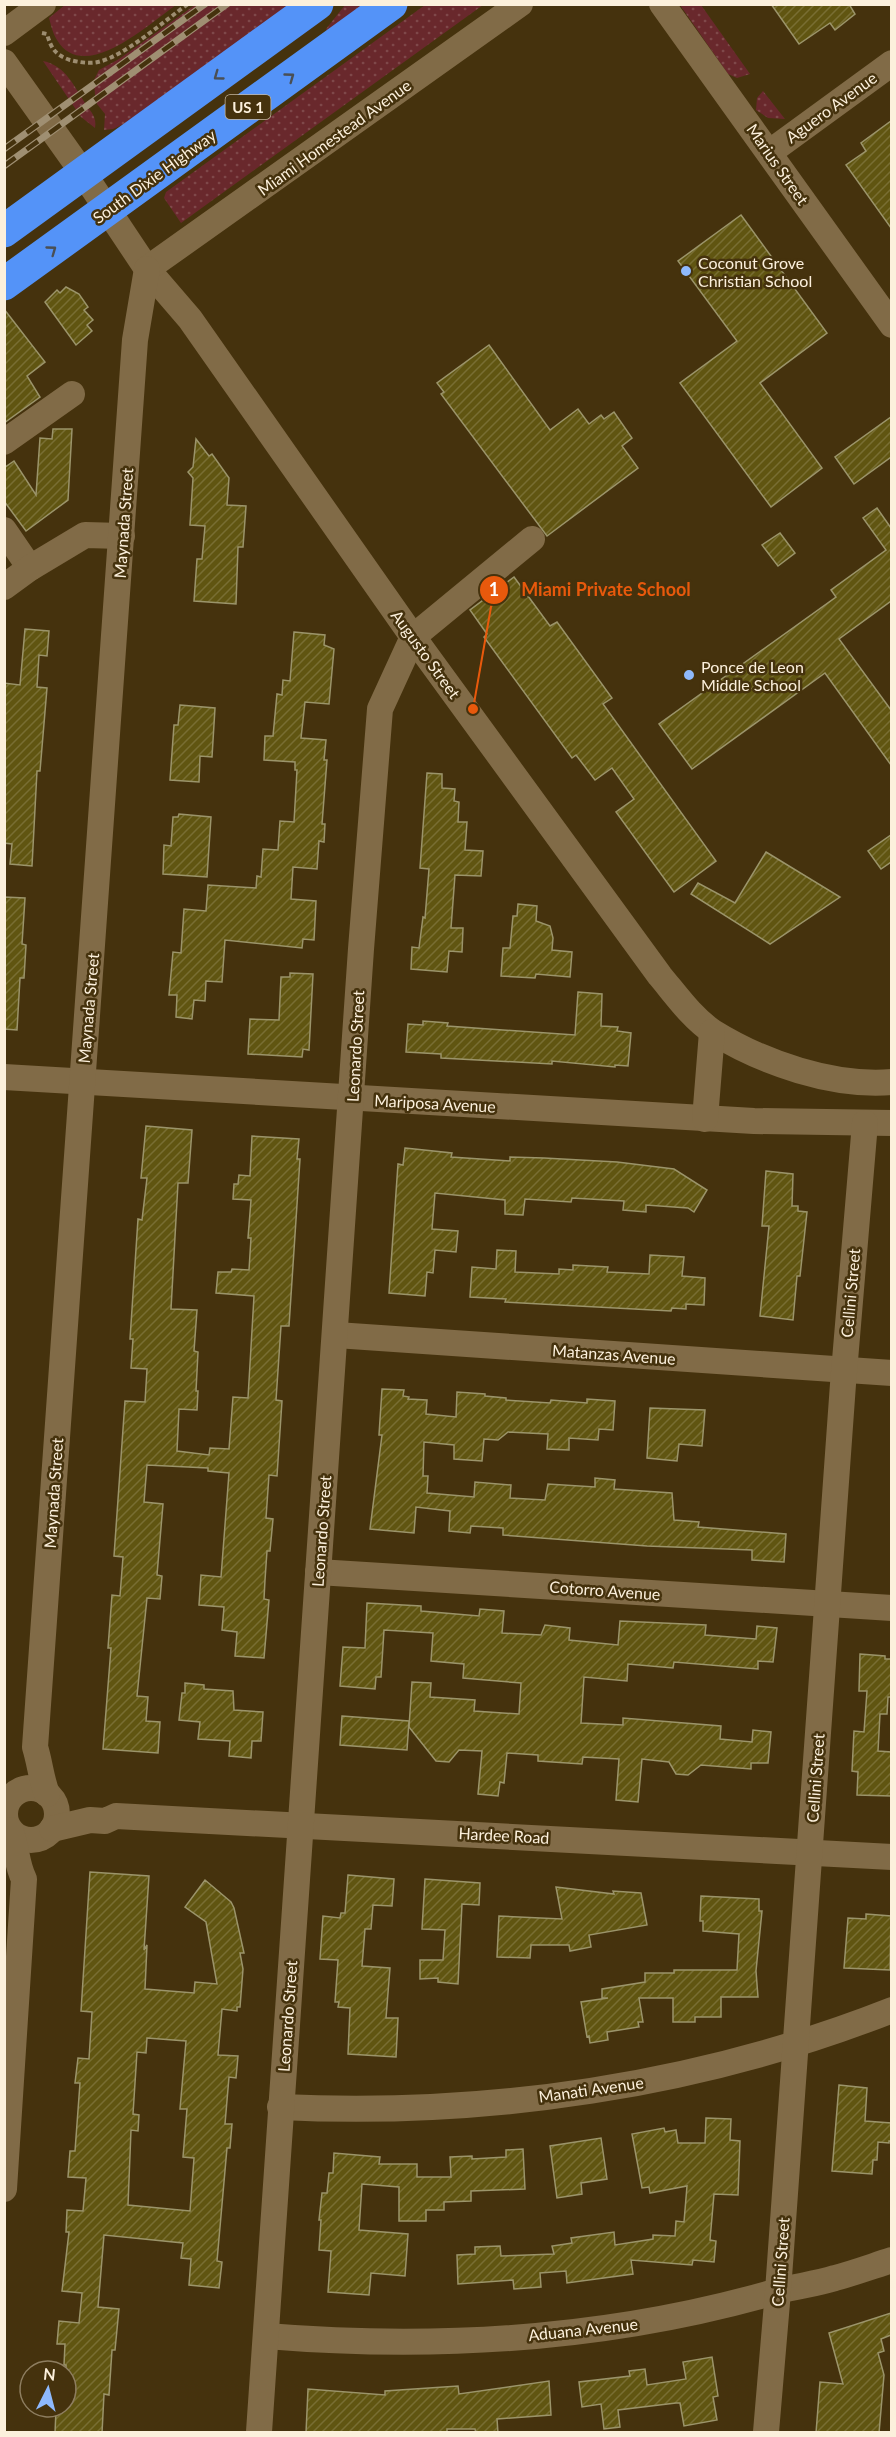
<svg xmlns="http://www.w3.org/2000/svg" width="896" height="2437" font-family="Lato,sans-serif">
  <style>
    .grass { fill: url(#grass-dots) }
    .building { fill: url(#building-hatch); stroke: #9b946a; stroke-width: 1.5; fill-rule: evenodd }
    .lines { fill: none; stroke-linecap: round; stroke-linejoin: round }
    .path { stroke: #9d8d70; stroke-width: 4; stroke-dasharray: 4.5 3; stroke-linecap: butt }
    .minor { stroke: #816b47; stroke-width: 26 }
    .highway { stroke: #5493f8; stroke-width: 33 }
    .rail-casing { stroke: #9f8f72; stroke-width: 7 }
    .rail { stroke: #45320d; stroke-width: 4.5; stroke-dasharray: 14; stroke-linecap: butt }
    .oneway { stroke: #4a4f54 }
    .poi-dot { fill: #8eb9fc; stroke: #45320d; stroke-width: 2 }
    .labels { text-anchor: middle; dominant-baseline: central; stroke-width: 5; stroke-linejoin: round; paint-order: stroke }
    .shield { fill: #45320d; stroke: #c5b79e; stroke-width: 1.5 }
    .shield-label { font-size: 15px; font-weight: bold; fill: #fcf0dc }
    .street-label { font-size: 16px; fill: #fcf0dc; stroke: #45320d }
    .poi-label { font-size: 16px; fill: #fcf0dc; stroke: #45320d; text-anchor: start }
    .leader { fill: none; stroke: #e8590c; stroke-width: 2 }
    .callout-dot { fill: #e8590c; stroke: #45320d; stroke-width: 2 }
    .mark-label { font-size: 18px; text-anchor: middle; font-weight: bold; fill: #fff }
    .callout-label { font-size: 18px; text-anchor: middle; font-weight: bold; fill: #e8590c; stroke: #45320d; stroke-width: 5; stroke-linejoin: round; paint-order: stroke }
  </style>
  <defs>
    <pattern id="grass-dots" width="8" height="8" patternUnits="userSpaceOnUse" patternTransform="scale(1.5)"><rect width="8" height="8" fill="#69282c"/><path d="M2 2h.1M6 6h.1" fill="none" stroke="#7f484a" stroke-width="1.8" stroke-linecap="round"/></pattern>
    <pattern id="building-hatch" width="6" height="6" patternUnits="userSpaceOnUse" patternTransform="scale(1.5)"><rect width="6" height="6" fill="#605511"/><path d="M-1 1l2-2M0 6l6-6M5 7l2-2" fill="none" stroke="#786e33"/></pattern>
  </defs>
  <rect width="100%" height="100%" fill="#45320d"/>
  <g class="grass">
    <path d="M66,4H176V5C150,23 84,85 57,40C53,34 51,25 49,18Z"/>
    <path d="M195,5H289L124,124L113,129L104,130L105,114L97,104L95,95L94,80L99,70L119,59Z"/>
    <path d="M345,5H364L327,31L326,29Z"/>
    <path d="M425,5H483L181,223L164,198L166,192Z"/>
    <path d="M680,5H701L750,74L737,78L728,74Z"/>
    <path d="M43,61C66,66 73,85 85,103C91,112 97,117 95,128L81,117Z"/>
    <path d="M763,91L785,119L768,118L756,110L757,98Z"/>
  </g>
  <g class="building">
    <path d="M771,4H849L855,14L835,30L830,23L799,44Z"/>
    <path d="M891,121V228L846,165L866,151L861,143Z"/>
    <path d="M741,215L827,333L760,383L822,468L771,507L680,383L737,341L678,261Z"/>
    <path d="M66,287L79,294L88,307L84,310L93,320L87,325L92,331L76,345L45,302L57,290L60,293Z"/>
    <path d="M4,309L45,362L27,376L40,397L4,423Z"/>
    <path d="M489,345L550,430L578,409L589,424L601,415L604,419L614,412L632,438L622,446L638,468L547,536L441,394L444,392L437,383Z"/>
    <path d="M891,417V457L854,484L835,457Z"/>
    <path d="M53,429H72L68,500L26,531L4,501V468L14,461L36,495L40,438L52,439Z"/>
    <path d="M196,439L209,456L212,454L229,478L227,505L246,506L243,547H238L236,604L194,601L197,559H202L205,526L190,525L193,478L188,472L193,467Z"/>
    <path d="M877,508L891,528V601L839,639L891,710V765L825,673L692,769L659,724L836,597L831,590L886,550L863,518Z"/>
    <path d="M780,533L795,553L778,566L762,545Z"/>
    <path d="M514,577L550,626L557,622L612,698L603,704L716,861L674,892L616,812L634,799L612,768L595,780L576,755L572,758L484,637L487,634L470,610Z"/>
    <path d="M25,629L49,631L47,656L39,655L37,687L47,688L40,771H37L32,866L10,864L12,844L4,843V683L20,685Z"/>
    <path d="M294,632L325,635L324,645L334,649L329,704L305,702L301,738L326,740L324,760H327L322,824H325L324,842L319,841L317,869L293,867L291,899L316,901L314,940L303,939L302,948L225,940L222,982L206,981L205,1001L194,1000L192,1019L176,1017L177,995H169L173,952L181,953L184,909L206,911L208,885L256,888L257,876L261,877L263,849L278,850L280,821L294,822L297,770H295V762L264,760L265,736H273L277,694L282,695L283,680L290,681Z"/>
    <path d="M180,705L215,708L212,757L200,756L199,782L170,780L174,725H178Z"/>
    <path d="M427,773L442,774V788L455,789L454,801L459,802L458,822H467L465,850L483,851L481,876L455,875L451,928H463L462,952L449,951L447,972L411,969L412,947L419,948L423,917L425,918L429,869L420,868Z"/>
    <path d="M179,814L211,817L207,877L163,874L164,845L171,846L173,817H178Z"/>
    <path d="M891,835V862L881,869L868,851Z"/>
    <path d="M766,852L840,897L770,944L691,894L698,883L735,903Z"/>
    <path d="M4,897L25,898L22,944L26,945L24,978H20L17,1030L4,1029Z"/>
    <path d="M518,904L537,906L536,921L550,926L553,938L552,950L572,952L570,977L536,974L535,978L501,976L503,948H510L513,916H517Z"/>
    <path d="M290,973L313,974L309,1050L303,1049L302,1057L248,1054L250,1019L279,1020L281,977H290Z"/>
    <path d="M578,992L602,994L601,1026L618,1027L617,1031L631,1033L628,1066L615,1065V1067L552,1061V1064L441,1058V1054L406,1052L408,1024L423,1025V1021L448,1023L447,1026L575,1035Z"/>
    <path d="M146,1126L192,1130L188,1183H178L171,1309L197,1310L194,1351L198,1352L196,1391H198L197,1410L179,1409L177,1451L209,1455L210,1448L229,1449L233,1397L248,1398L254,1296L216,1293L218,1272H231L232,1269L249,1270L251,1238H248L251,1200L233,1199L234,1184H238L239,1175L250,1176L252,1136L299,1139L297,1159H300L289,1326H281L276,1400L282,1401L277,1476L269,1475L266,1518L273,1519L270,1551H267L265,1580L264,1599L269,1600L264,1658L235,1656L237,1632L222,1630L224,1607L199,1605L201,1575L221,1577L229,1473L208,1471V1468L147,1465L144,1502L163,1504L157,1575L162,1576L160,1599L147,1598L137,1696L148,1697L146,1721L160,1722L158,1753L103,1749L111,1648H108L112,1595L120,1596L123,1557L114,1556L125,1401L145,1402L147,1369L131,1368L133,1339H130L138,1219L142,1220L147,1178H141Z"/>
    <path d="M405,1148L452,1153L451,1157L510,1161V1157L544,1158L617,1162L674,1169L707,1190L694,1212L688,1208L646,1205V1212L623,1210L624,1201L572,1198L571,1202L525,1199L523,1215L505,1214V1200L435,1193L432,1229L458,1231L456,1252L435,1250L433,1273L427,1272L425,1296L389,1293L398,1164L403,1165Z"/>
    <path d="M766,1171L793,1174L792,1206H798V1211L807,1212L800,1276H797L793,1320L760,1316L769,1226H762Z"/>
    <path d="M497,1250L516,1251L515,1272L559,1274V1269L573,1270V1265L608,1267L607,1272L649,1274L650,1255L684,1257L682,1276L705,1278L704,1305L686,1304V1309L672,1308L671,1311L505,1302L506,1299L470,1297L472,1267L496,1269Z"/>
    <path d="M382,1389L404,1390L403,1396L409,1397L408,1399L427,1400L426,1414L456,1417L457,1392L485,1394V1396L506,1398V1400L550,1403L551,1400L587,1403V1399L615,1401L613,1430L599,1429L598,1440L569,1438V1450L547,1449L548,1434L508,1432L498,1440L484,1439L482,1461L454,1459V1445L424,1442L423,1476H428L427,1493L474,1497L475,1482L511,1485L510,1498L545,1500L548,1484L595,1487V1478L615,1480L614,1489L672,1493L674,1520L699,1522L698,1527L786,1534L784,1562L752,1560V1550L647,1546L503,1535V1528L471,1526L470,1533L449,1531L450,1511L416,1507L414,1533L370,1529L382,1435H379Z"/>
    <path d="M650,1408L705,1410L702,1446L679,1444L677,1461L647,1458Z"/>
    <path d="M367,1603L421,1606V1611L479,1616L480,1609L504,1611L502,1633L541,1635L545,1625L570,1628L569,1640L618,1645L620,1621L706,1625L705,1635L756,1639L757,1626L777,1628L773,1662L758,1661V1669L674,1662L673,1668L628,1664L627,1681L584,1677L581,1723L623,1725V1718L721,1726L720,1739L752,1742L753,1730L771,1732L768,1763H751V1769L701,1765L688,1775L676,1774L669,1762L642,1759L638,1802L616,1800L619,1759L583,1757L582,1764L538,1761V1755L507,1753L504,1783L500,1782L498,1796L478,1794L482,1751L459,1750L449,1762L436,1761L409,1727L412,1682L431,1683L430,1697L475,1700L474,1711L519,1714L521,1683L463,1678L464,1664L431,1661L433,1633L384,1630L381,1677H376L375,1689L340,1686L343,1647L365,1648Z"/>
    <path d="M860,1654L885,1656V1659H891V1697H888L887,1714H880L878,1751L891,1752V1796L857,1795L858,1772L852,1771L854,1731L864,1732L867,1691H859Z"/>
    <path d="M185,1683L204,1685V1689L233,1691L234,1710L263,1712L261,1741H252L251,1758L229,1756L230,1741L198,1739L200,1722L179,1720L182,1693H185Z"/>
    <path d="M342,1716L409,1721L407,1750L340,1745Z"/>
    <path d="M90,1872L149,1876L144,1950L147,1945L145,1989L194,1993L195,1982L217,1984L206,1922L185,1907L205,1880L231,1902L234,1908L244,1953H240L243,1969L240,2007H237V2011L222,2009L218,2055L238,2056L236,2078L229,2077L225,2124H232L230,2148H227L217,2261L222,2262L219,2288L189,2285L191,2259L181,2258L183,2243L104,2235L98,2307L119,2309L115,2350H112L109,2395L104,2394L102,2433H55L56,2410L66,2407V2365H64L65,2344H57L59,2321L79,2323L82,2293L62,2291L69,2232H66L67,2210L83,2211L86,2178L68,2177L70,2151H75L80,2083H75L78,2058L89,2059L92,2012L81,2011ZM147,2038L186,2041L180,2109H187L183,2157L194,2158L190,2211L128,2205L131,2130L138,2131L139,2115L133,2114L137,2052L146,2053Z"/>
    <path d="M348,1875L394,1879L392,1906L373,1905L371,1929H365L362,1966L390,1968L386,2018H398L396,2057L348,2054L350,2008L338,2007L339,2002H335L338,1960L320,1959L323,1916L340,1918L341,1913H345Z"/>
    <path d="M425,1879L480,1883L479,1905L462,1904L458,1984L438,1982V1978L420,1979V1960H443L445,1930L422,1929Z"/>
    <path d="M556,1887L614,1894L613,1891L641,1893L647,1925L589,1935L591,1947L570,1951L569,1945H531L530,1958L497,1957L499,1916L562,1919Z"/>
    <path d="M701,1896L759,1899V1911H762L756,1971L758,1997H721V2017H695V2022H673V1998H639L643,2022H638L639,2027L607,2032L608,2040L590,2043L589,2036L587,2037L581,2002L608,1998H602V1989L645,1982V1973H674V1970H737L739,1934L703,1931V1921H700Z"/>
    <path d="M866,1914L891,1916L890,1970L844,1968L848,1918L866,1919Z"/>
    <path d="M839,2085L867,2088L865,2121L891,2123V2141H889V2143L878,2142L877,2160H873L872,2174L832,2171Z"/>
    <path d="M706,2118L731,2119L730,2140L740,2141L738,2195L714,2194L710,2240L716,2241L714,2262L693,2260L692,2265L631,2260L633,2274L567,2283L566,2271L540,2273L541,2287L514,2289L513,2280L458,2284L457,2255L475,2254V2247L500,2246L501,2256L554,2254L552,2246L572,2243L571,2238L614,2232L615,2245L653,2239V2235L675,2236L676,2221L684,2222L687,2186L650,2193L649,2187L642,2188L632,2134L664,2128L665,2132L676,2130L678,2143H705Z"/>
    <path d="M601,2138L607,2179L581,2183L582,2194L557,2198L550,2146Z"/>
    <path d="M523,2149L525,2189L471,2191V2201L444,2202V2210H426V2221H399V2187L362,2184L359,2230L408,2234L405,2276L371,2273L369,2295L328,2292L331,2251L319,2250L321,2220H319L322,2193H327L329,2173H333L334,2153L380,2157L379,2164H417V2177H451L450,2157L472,2156V2159L506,2157V2150Z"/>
    <path d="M891,2313V2335L881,2339L884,2351L878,2353L884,2375L879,2433H816L820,2382L843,2384L829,2333Z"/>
    <path d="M712,2357L718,2396L713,2397L717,2420L684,2426L680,2403H676L618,2410L620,2427L604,2429L601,2404L582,2407L579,2382L630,2376L629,2371L645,2369L647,2385L686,2379L683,2362Z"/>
    <path d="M549,2381L551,2415L497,2419L498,2433H476L475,2429H447V2433H306L308,2389L385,2395V2391L458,2386L459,2394Z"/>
  </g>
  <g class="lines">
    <path class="path" d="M42,33L47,34C51,48 55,55 70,60C78,62 89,64 98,62C125,56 164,21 188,4"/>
    <g class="minor">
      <path d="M662,4L892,325"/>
      <path d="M4,33L43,4"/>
      <path d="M4,62L83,173L147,269L190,319L413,637L660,976C676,995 692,1018 713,1032C763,1063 833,1087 892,1082"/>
      <path d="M770,152L892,63"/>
      <path d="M147,269L520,4"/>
      <path d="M4,442L72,394"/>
      <path d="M4,530L30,568"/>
      <path d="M4,587L30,568L85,535L122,536"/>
      <path d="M4,1077L754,1121L892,1123"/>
      <path d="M705,1119L712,1032"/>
      <path d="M336,1335L892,1373"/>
      <path d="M318,1572L892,1608"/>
      <circle cx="31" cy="1814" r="26"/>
      <path d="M47,1794C41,1778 40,1763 35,1747L135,340L147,269"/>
      <path d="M52,1829L90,1820L105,1821L116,1816L892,1857"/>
      <path d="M280,2107C487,2117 699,2086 892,2010"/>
      <path d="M4,2189L24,1879C16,1864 17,1846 10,1830"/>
      <path d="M266,2336C437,2350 613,2339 778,2291C797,2286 816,2284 835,2278C854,2273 873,2266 892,2260"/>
      <path d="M259,2432L361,949L380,709L413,637L532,539"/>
      <path d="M766,2432L778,2291L843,1384L865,1123"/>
    </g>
    <g class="highway">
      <path d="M4,231L317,4"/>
      <path d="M4,284L391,4"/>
    </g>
    <defs>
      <g id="rail">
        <path d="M4,149L205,4"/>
        <path d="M4,166L227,4"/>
      </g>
    </defs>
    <use href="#rail" class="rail-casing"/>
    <use href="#rail" class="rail"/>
  </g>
  <defs><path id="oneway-chevron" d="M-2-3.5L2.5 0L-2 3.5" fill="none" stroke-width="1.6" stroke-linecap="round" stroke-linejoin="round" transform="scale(1.5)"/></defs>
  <g class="oneway">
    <use href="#oneway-chevron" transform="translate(218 76) rotate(144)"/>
    <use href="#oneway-chevron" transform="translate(290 77) rotate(-36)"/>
    <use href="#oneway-chevron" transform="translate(52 250) rotate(-36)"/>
  </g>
  <g class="poi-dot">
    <circle cx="686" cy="271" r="6"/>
    <circle cx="689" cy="675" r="6"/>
  </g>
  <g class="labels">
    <rect class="shield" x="225.5" y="95" width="45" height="24" rx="4.5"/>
    <g class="shield-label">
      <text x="248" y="107">US 1</text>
    </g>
    <g class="street-label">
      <text transform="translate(831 107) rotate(-36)">Aguero Avenue</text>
      <text transform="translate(334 137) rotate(-36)">Miami Homestead Avenue</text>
      <text transform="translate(778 164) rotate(55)">Marius Street</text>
      <text transform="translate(154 176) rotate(-36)">South Dixie Highway</text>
      <text transform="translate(123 523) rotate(-86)">Maynada Street</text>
      <text transform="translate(426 654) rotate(54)">Augusto Street</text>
      <text transform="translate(88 1008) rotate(-85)">Maynada Street</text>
      <text transform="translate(355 1046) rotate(-87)">Leonardo Street</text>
      <text transform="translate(435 1103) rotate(3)">Mariposa Avenue</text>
      <text transform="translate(850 1293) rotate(-85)">Cellini Street</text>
      <text transform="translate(614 1354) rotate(4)">Matanzas Avenue</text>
      <text transform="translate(53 1493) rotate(-86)">Maynada Street</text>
      <text transform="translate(321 1531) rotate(-86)">Leonardo Street</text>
      <text transform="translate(605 1590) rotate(4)">Cotorro Avenue</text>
      <text transform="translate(815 1778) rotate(-86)">Cellini Street</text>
      <text transform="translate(504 1835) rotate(3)">Hardee Road</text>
      <text transform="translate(287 2016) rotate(-86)">Leonardo Street</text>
      <text transform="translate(591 2089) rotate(-8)">Manati Avenue</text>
      <text transform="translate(780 2262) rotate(-86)">Cellini Street</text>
      <text transform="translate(583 2329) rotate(-6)">Aduana Avenue</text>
    </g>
    <g class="poi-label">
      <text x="698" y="262">Coconut Grove<tspan x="698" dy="18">Christian School</tspan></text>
      <text x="701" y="666">Ponce de Leon<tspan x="701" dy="18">Middle School</tspan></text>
    </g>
  </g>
  <path class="leader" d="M473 709L494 590"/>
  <g class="callout-dot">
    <circle cx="473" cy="709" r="6"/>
    <circle cx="494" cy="590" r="15"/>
  </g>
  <g class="mark-label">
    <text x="494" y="596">1</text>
  </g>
  <g class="callout-label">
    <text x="606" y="596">Miami Private School</text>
  </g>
  <rect width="896" height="2437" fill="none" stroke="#fcf0dc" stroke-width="12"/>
  <g transform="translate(48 2389) rotate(6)"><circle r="28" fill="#45320d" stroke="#8e7e60" stroke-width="1.5"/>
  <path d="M0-4.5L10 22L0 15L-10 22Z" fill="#8eb9fc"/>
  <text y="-9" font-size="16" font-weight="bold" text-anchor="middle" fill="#fcf0dc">N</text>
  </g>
</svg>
